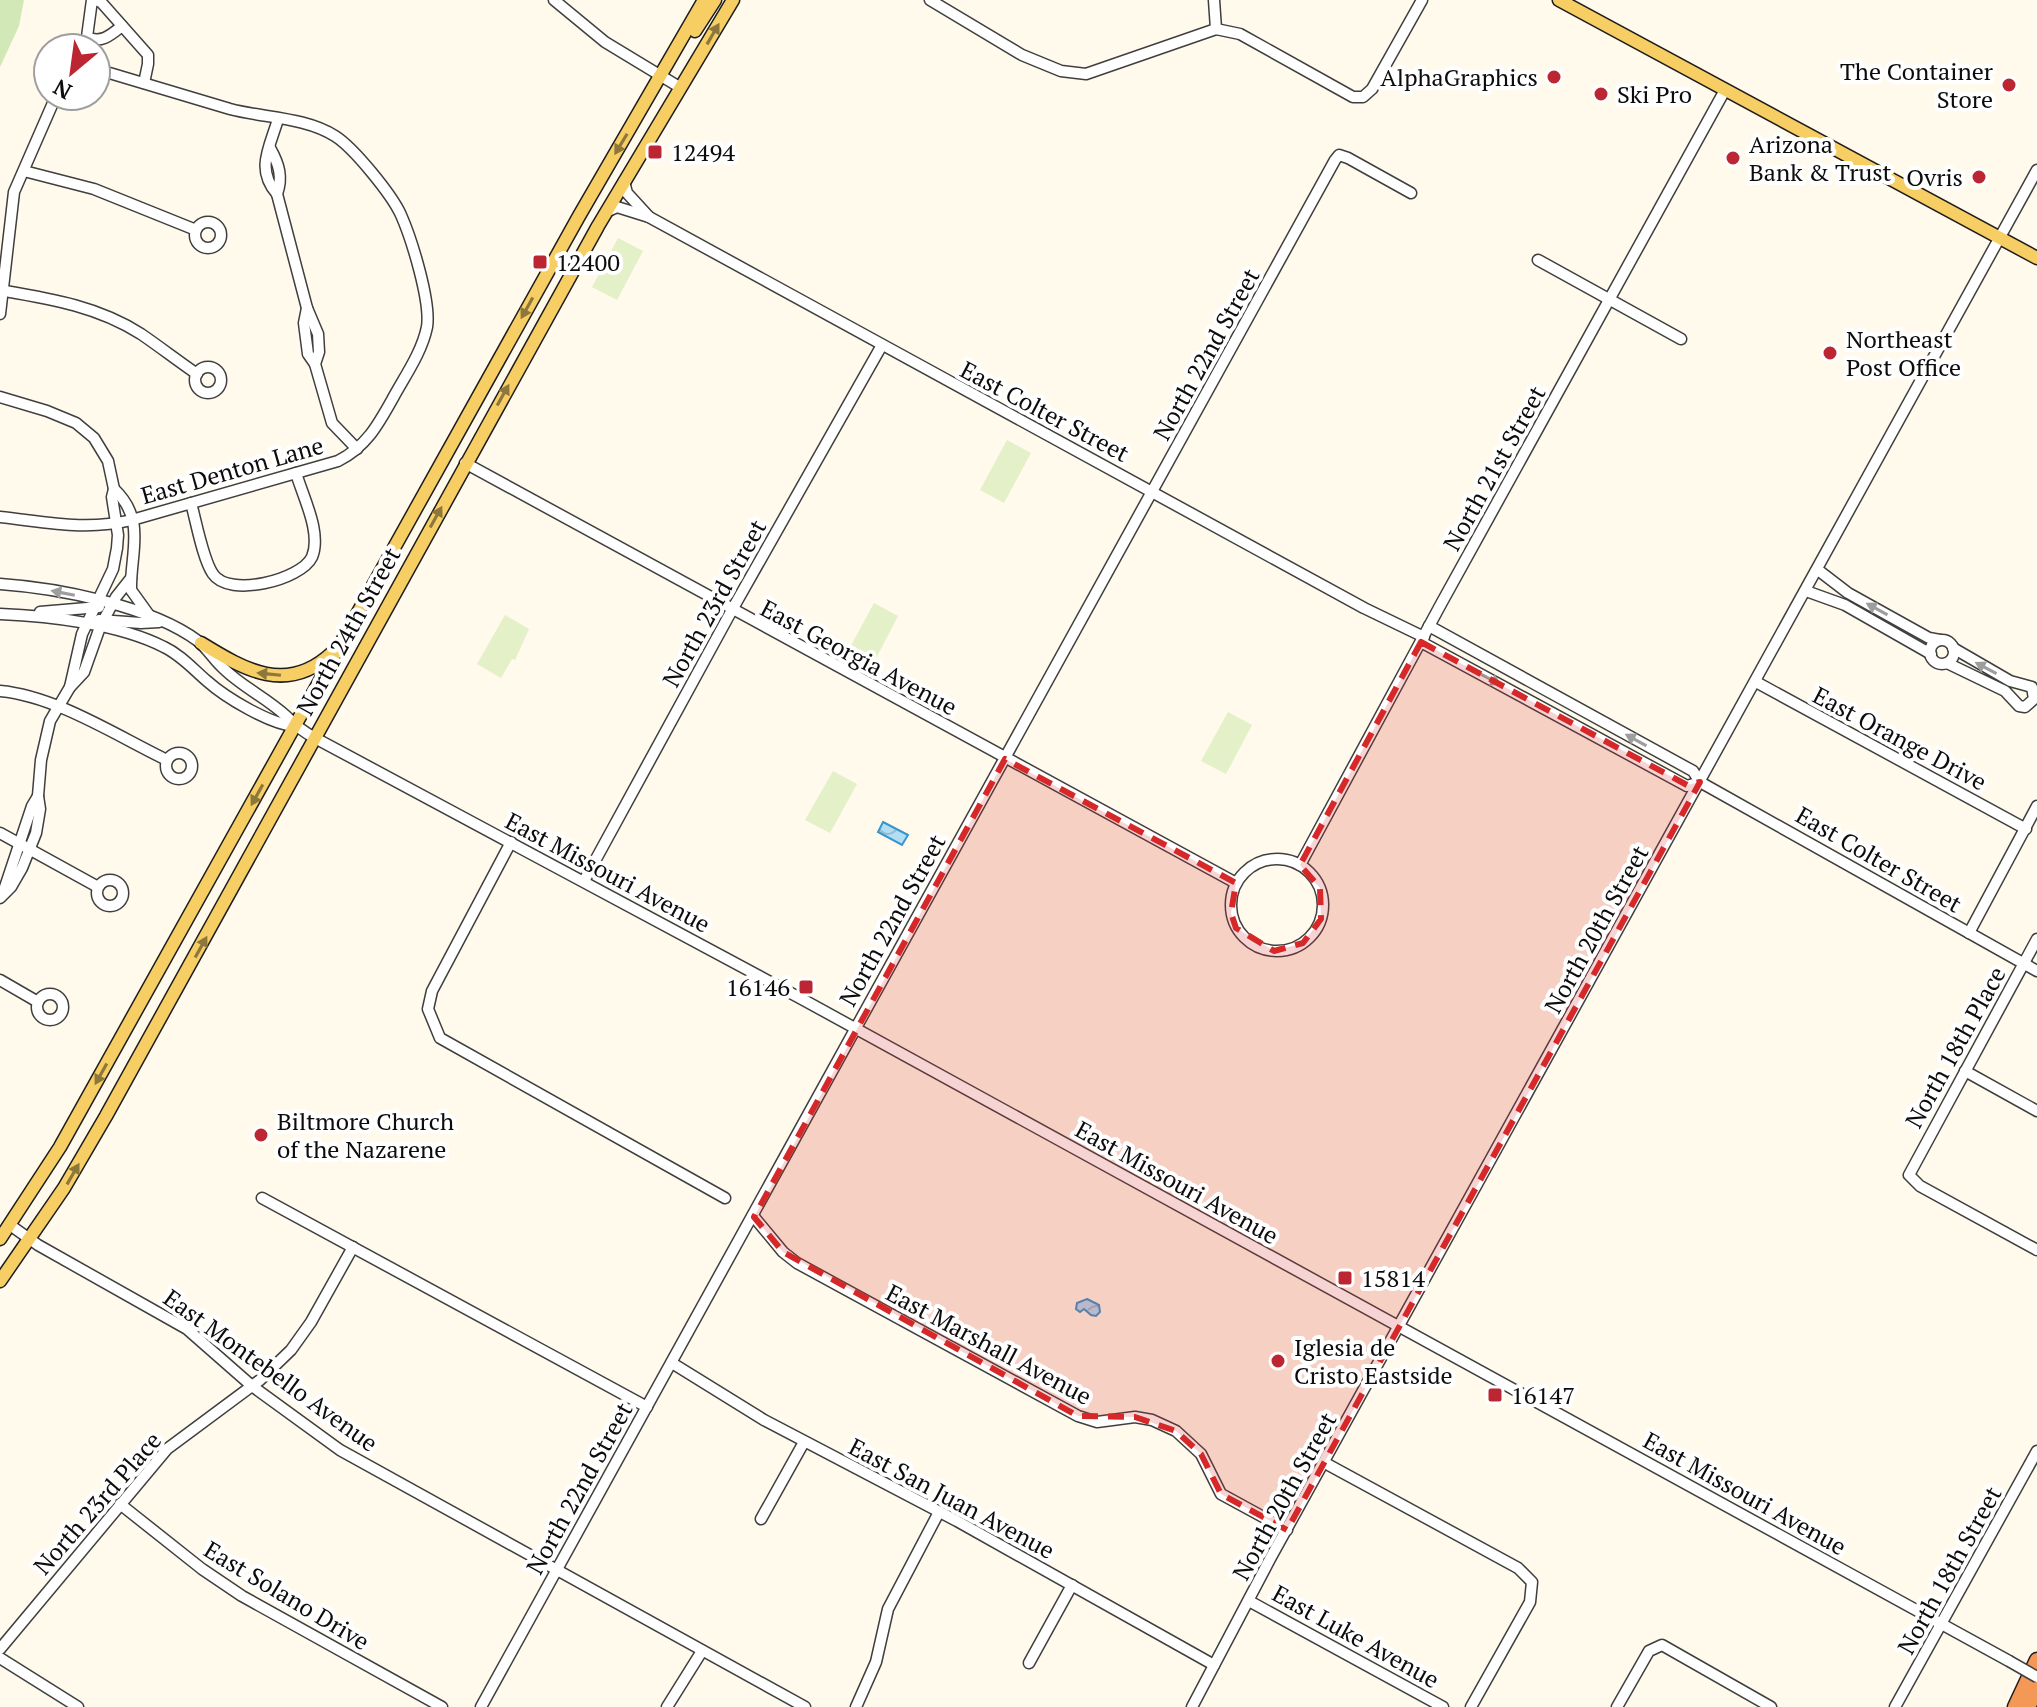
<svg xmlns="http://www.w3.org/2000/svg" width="2037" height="1707" font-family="'PT Serif',serif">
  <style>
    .grass { fill: #d2e8b6 }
    .pitch { fill: #e3f0c8 }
    .water { fill: url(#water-waves); stroke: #3996cc; stroke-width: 2 }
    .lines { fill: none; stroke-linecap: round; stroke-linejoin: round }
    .minor-casing { stroke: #3f3f3f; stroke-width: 13 }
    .major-casing { stroke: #1d1d1d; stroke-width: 15 }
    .highway-casing { stroke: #1d1d1d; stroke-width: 17 }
    .minor { stroke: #fff; stroke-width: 10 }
    .major { stroke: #f7ce63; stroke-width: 12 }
    .highway { stroke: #f39856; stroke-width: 14 }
    .minor-bridge-casing { stroke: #3f3f3f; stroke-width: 13; stroke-linecap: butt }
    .minor-bridge { stroke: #fff; stroke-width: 10 }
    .oneway { fill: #8d773c }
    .oneway2 { fill: #9e9e9e }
    .marked { fill: #d62828; fill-opacity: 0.2; stroke: #d62828; stroke-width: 6; stroke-dasharray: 16 10; stroke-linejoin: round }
    .poi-dot { fill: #bb2632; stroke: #fff; stroke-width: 3 }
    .labels { text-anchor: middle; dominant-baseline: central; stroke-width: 8; stroke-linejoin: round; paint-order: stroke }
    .poi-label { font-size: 24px; fill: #0c0c0c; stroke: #fff; text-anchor: start }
    .street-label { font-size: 24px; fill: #0c0c0c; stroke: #fff }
  </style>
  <defs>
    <pattern id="water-waves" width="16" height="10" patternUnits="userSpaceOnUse" patternTransform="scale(2)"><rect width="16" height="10" fill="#b1def5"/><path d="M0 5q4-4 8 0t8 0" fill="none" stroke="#97bdd1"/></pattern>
  </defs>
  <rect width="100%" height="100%" fill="#fffaec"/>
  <path class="grass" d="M0,0H24L19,26L0,67Z"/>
  <g class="pitch">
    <path d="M618,238L643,251L617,300L592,287Z"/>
    <path d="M1007,440L1031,453L1004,503L980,490Z"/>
    <path d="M874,603L898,616L872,666L847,653Z"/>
    <path d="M505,615L529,629L515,660L512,659L501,678L477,664Z"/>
    <path d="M1228,712L1252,725L1226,774L1201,761Z"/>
    <path d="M833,771L857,784L830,833L805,820Z"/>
  </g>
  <g class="water">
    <path d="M883,822L908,835L902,845L878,832Z"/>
    <path d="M1087,1299L1099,1305L1100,1312L1096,1316L1091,1315L1084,1309L1080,1312L1076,1309L1077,1303Z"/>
  </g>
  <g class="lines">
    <defs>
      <g id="minor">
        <path d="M92,0L87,37C101,44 111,35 122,26"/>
        <path d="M96,0L101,2L148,55V64L144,83"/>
        <path d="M554,0L605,42L681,88"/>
        <path d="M930,0L1022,55L1061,71L1086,74L1216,29L1240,34L1353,97H1363L1372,89L1422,0"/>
        <path d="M1214,0L1216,29"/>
        <path d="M278,119C270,147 255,169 277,194L307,308L318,334L319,352L315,364"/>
        <path d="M270,148C279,164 283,177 277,194"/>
        <path d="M24,171L94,189L196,230"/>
        <path d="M624,181L627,193L649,217"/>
        <path d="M606,212L617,207L649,217L1364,608L1424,637"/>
        <circle cx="208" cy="235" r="13"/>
        <path d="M1538,260L1681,339"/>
        <path d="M5,291C52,299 99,307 141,334C160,347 178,361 197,374"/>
        <path d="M307,308L304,323L308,354L315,364L332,423L357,449"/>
        <path d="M0,314L14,192L56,96"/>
        <circle cx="208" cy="380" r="13"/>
        <path d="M0,397L47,411L76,423L94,438L108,461L114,489L112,497L118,535L117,548L113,569L82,634L70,687"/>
        <path d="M465,463L1236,883"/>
        <path d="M114,489C147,520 130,553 131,590L149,615"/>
        <path d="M191,503C196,521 203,560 213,574C229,598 301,580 312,557C322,533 303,497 296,473"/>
        <path d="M0,517C47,522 85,531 132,520L338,461C366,447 378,425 393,398C405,376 422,352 427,327C431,302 412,240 401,215C392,195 354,148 335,136C305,117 264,118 230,109C185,96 141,82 96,69"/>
        <path d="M1818,570L1848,593L1929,638L1940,640"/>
        <path d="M0,584C58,588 151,606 198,641C207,648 214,660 223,668C242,687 267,698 286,716C297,726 302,731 315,738L800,998L2009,1661"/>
        <path d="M1806,591L1845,605L1931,654"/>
        <path d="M40,612L99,607"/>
        <path d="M0,614C50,616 119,624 164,647C181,655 193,669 207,681C226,698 270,724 294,726"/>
        <path d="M99,620L141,623L159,622"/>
        <path d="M1429,626L1693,771L1700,782L2037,971"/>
        <circle cx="1942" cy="652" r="12"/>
        <path d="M1421,642L1687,786L1700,782"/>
        <path d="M1947,663L2005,691L2019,706L2025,707L2034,699L2032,687L2010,681L1953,648"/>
        <path d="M1756,682L2026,829"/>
        <path d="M0,691C56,696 117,736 167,760"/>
        <circle cx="179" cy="766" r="13"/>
        <path d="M0,833L98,887"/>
        <path d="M511,842L432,991L428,1009L440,1038L725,1198"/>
        <circle cx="1277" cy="905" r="46"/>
        <path d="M1300,865L1441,604L1725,90"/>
        <circle cx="110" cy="893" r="13"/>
        <path d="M584,881L732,610L882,345"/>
        <path d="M3,893L32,806L38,796"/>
        <path d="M0,898L11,887L22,868L36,833L40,809L38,796L41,760L50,721L70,687L84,672L100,627L116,597L131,578"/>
        <path d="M1969,933L2037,806"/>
        <path d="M2037,939L1909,1175L1920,1186L2037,1250"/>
        <path d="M0,980L38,1002"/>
        <circle cx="50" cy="1007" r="13"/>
        <path d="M1965,1071L2037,1111"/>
        <path d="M262,1198L647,1407"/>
        <path d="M754,1217L783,1252L797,1263L1078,1416L1097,1422L1135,1417L1152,1420L1176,1431L1201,1454L1221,1494L1287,1530"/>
        <path d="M10,1225L38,1245L187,1329L252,1386L340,1450L805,1707"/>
        <path d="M672,1363L764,1420L957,1521L1214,1665"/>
        <path d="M1325,1463L1518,1568L1532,1582L1530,1602L1471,1707"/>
        <path d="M120,1504L202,1569L242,1596L442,1707"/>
        <path d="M761,1519L804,1442"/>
        <path d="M1249,1601L1443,1707"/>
        <path d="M0,1649L167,1449L260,1380L291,1350L311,1322L353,1247"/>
        <path d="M0,1658L78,1707"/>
        <path d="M1029,1663L1072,1585"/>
        <path d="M481,1707L1335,160L1339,155L1348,158L1411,193"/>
        <path d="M667,1707L702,1651"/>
        <path d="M856,1707L876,1662L888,1609L939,1512"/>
        <path d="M1192,1707L1270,1559L2037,170"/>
        <path d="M1617,1707L1649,1651L1662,1645L1771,1707"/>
        <path d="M1895,1707L2037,1451"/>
      </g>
      <g id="major">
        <path d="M1559,0L2037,258"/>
        <path d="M695,31L715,0"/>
        <path d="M201,643C245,670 287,695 332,653"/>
        <path d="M0,1239L60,1147L579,216L704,0"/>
        <path d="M0,1281L64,1188L106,1116L598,226L733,0"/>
      </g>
      <g id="highway">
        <path d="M2015,1707L2037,1660"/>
        <path d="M2028,1707L2037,1689"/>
      </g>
    </defs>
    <use href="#minor" class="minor-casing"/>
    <use href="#major" class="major-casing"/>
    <use href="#highway" class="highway-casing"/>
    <use href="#minor" class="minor"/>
    <use href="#major" class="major"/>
    <use href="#highway" class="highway"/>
    <defs>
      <path id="minor-bridge" d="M2009,1661L2037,1677"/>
    </defs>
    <use href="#minor-bridge" class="minor-bridge-casing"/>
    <use href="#minor-bridge" class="minor-bridge"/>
  </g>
  <defs><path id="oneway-solid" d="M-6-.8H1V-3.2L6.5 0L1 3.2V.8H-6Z" transform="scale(2)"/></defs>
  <g class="oneway">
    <use href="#oneway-solid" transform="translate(713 34) rotate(-60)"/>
    <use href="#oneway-solid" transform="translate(621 144) rotate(121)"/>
    <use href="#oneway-solid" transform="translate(527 308) rotate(119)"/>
    <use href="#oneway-solid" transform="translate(503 395) rotate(-61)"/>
    <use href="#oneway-solid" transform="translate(436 517) rotate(-61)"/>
    <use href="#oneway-solid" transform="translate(269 674) rotate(-174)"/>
    <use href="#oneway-solid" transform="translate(257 795) rotate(119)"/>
    <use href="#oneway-solid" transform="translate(201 947) rotate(-61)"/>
    <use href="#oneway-solid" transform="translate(101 1074) rotate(119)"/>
    <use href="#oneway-solid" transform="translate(73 1174) rotate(-60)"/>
  </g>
  <g class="oneway2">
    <use href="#oneway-solid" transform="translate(63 593) rotate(-169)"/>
    <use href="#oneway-solid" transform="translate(1877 609) rotate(-151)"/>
    <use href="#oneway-solid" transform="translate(1986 668) rotate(-152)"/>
    <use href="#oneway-solid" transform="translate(1490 679) rotate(28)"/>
    <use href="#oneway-solid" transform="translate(1636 740) rotate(-151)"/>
  </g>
  <path class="marked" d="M1421,642L1687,785L1700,782L1287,1530L1221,1494L1201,1454L1176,1431L1135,1417L1078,1416L783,1252L754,1217L1005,759L1236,883L1231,913L1236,928L1274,951L1303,943L1321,919L1320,888L1300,865Z"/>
  <g class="poi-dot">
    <circle cx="1554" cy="77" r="8"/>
    <circle cx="2009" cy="85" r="8"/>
    <circle cx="1601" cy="94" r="8"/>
    <rect x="647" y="144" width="16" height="16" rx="4"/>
    <circle cx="1733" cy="158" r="8"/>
    <circle cx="1979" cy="177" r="8"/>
    <rect x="532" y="254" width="16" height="16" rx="4"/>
    <circle cx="1830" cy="353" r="8"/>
    <rect x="798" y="979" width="16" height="16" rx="4"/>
    <circle cx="261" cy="1135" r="8"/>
    <rect x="1337" y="1270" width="16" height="16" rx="4"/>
    <circle cx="1278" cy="1361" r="8"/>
    <rect x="1487" y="1387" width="16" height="16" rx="4"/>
  </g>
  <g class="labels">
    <g class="poi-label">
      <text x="1993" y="71" text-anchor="end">The Container<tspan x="1993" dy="28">Store</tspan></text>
      <text x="1538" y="77" text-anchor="end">AlphaGraphics</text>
      <text x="1617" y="94">Ski Pro</text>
      <text x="1749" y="144">Arizona<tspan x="1749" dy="28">Bank &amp; Trust</tspan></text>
      <text x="671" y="152">12494</text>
      <text x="1963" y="177" text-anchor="end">Ovris</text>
      <text x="556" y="262">12400</text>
      <text x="1846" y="339">Northeast<tspan x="1846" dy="28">Post Office</tspan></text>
      <text x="790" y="987" text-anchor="end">16146</text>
      <text x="277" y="1121">Biltmore Church<tspan x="277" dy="28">of the Nazarene</tspan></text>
      <text x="1361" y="1278">15814</text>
      <text x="1294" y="1347">Iglesia de<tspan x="1294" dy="28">Cristo Eastside</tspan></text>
      <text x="1511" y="1395">16147</text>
    </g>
    <g class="street-label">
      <text transform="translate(1206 354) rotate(-61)">North 22nd Street</text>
      <text transform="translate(1045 411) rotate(28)">East Colter Street</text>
      <text transform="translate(1494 468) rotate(-61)">North 21st Street</text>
      <text transform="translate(232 470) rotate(-16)">East Denton Lane</text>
      <text transform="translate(714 603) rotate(-61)">North 23rd Street</text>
      <text transform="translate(348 631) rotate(-61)">North 24th Street</text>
      <text transform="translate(859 657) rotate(28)">East Georgia Avenue</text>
      <text transform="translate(1900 738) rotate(28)">East Orange Drive</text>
      <text transform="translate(1879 859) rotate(30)">East Colter Street</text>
      <text transform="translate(608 872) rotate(28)">East Missouri Avenue</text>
      <text transform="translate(892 920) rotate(-61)">North 22nd Street</text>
      <text transform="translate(1596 929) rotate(-61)">North 20th Street</text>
      <text transform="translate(1955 1047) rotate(-61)">North 18th Place</text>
      <text transform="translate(1177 1182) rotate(29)">East Missouri Avenue</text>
      <text transform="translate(989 1344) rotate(28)">East Marshall Avenue</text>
      <text transform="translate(271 1370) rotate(36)">East Montebello Avenue</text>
      <text transform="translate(579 1488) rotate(-61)">North 22nd Street</text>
      <text transform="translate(1745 1493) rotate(29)">East Missouri Avenue</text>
      <text transform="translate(1284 1496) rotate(-61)">North 20th Street</text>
      <text transform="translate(952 1498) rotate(28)">East San Juan Avenue</text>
      <text transform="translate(97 1503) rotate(-49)">North 23rd Place</text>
      <text transform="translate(1949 1570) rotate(-61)">North 18th Street</text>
      <text transform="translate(287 1595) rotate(31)">East Solano Drive</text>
      <text transform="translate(1356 1636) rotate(29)">East Luke Avenue</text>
    </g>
  </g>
  <g transform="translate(72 72) rotate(209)"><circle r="38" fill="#ffffff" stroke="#9e9e9e" stroke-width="2"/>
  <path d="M0-6L14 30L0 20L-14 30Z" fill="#bb2632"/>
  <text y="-12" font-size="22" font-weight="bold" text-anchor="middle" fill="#0c0c0c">N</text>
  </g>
</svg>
